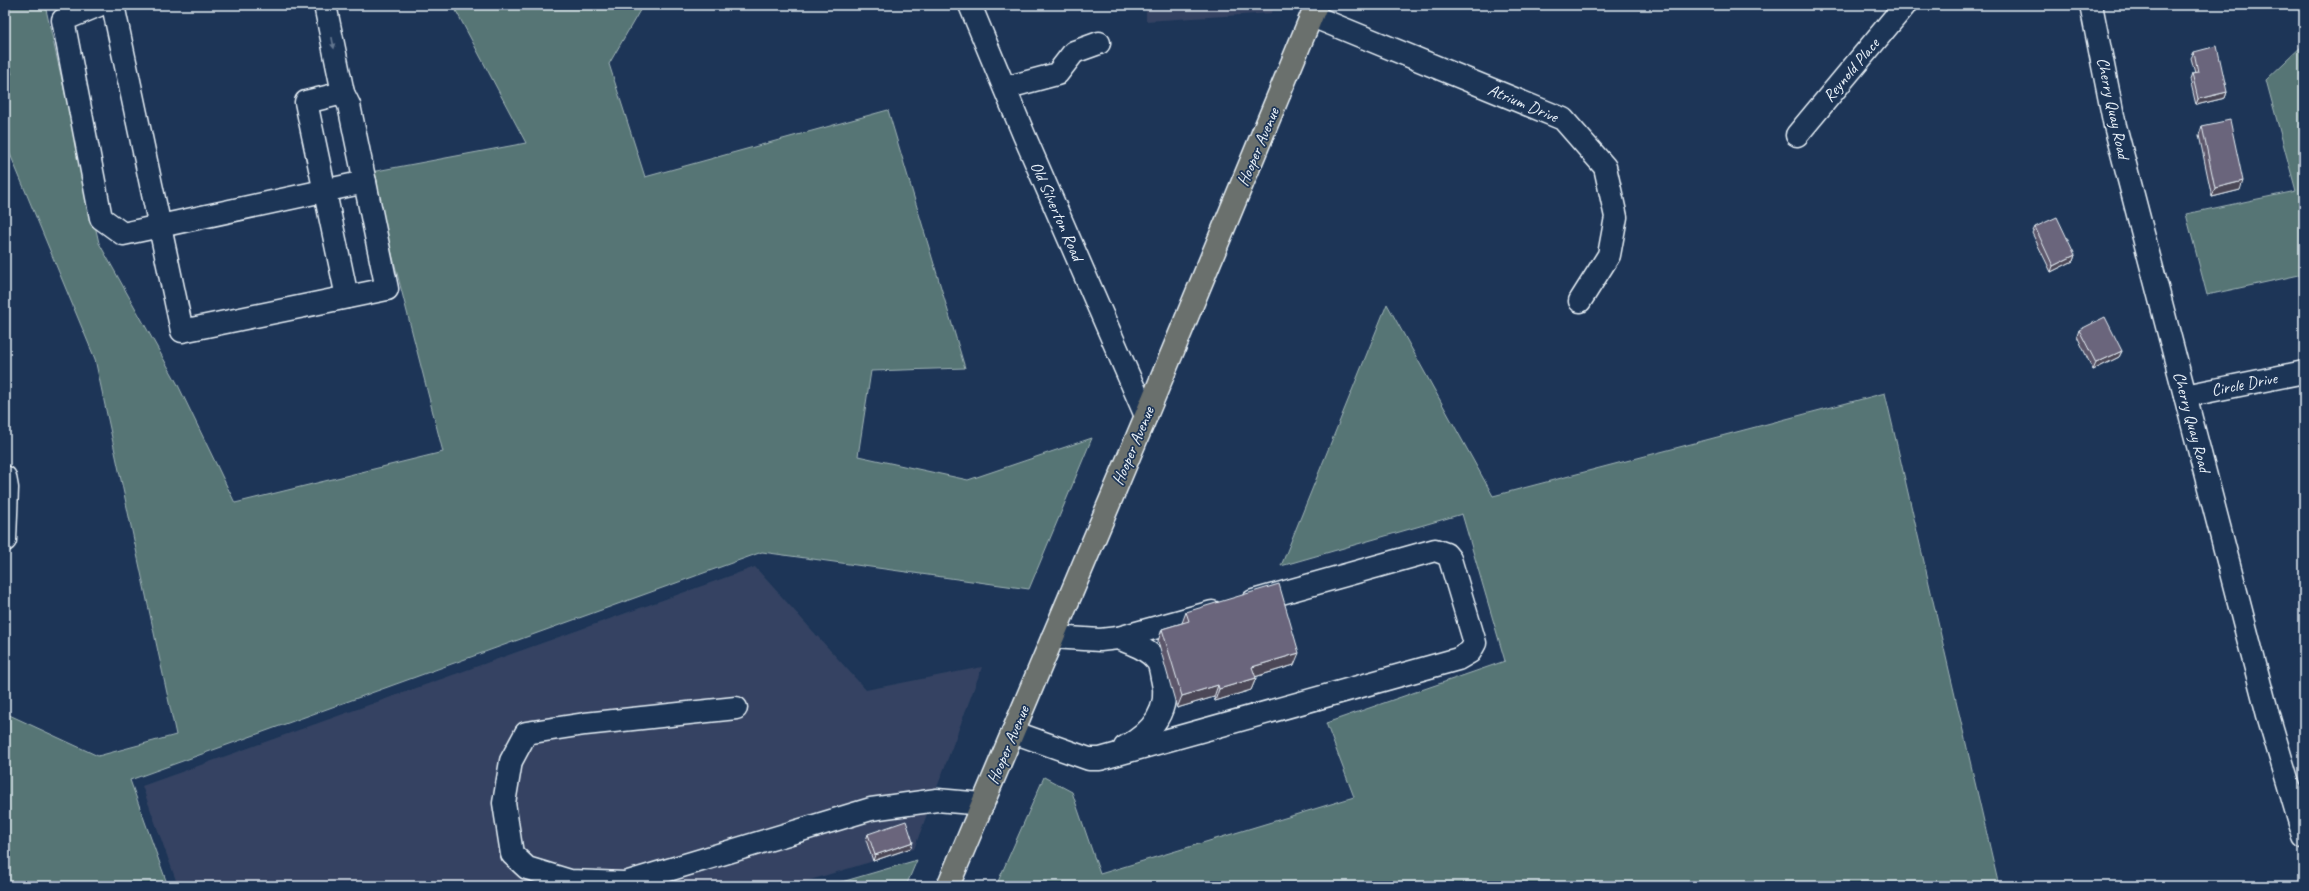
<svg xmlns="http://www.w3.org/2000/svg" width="2309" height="891" font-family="Caveat,sans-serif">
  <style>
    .built { fill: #344362 }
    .green { fill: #567574; stroke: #9fb3b6 }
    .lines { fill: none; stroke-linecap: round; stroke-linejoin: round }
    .minor-casing { stroke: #e8f1f8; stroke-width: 25 }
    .major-casing { stroke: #e8f1f8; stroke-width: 25 }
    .minor { stroke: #1d3557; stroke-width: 22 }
    .major { stroke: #6b706d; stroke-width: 22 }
    .wall { fill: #5c576a; stroke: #e8f1f8 }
    .shaded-wall { fill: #4b4756; stroke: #e8f1f8 }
    .building { fill: #6b657b; stroke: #e8f1f8 }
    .oneway { fill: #64778f }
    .labels { text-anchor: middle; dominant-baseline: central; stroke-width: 3.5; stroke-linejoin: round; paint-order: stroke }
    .street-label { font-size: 17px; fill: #e8f1f8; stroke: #1d3557 }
  </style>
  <rect width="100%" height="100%" fill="#1d3557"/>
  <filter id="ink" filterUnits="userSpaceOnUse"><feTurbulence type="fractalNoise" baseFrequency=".025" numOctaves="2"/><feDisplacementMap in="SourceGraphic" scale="8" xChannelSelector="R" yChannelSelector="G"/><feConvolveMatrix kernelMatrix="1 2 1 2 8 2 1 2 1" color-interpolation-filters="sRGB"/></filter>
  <g filter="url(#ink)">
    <g class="built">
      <path d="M1146,5H1274L1272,13L1146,21Z"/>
      <path d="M755,567L866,690L982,667L914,849L790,886H178L142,786Z"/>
    </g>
    <g class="green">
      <path d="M5,5H45L99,243L177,383L235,503L443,452L371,172L526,143L453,5H643L609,64L645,177L888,110L965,368L871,371L858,456L968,480L1092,438L1029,589L762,552L130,780L168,886H5V713L98,756L176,735L95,359L5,142V76L12,74L5,50Z"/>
      <path d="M2304,44V274L2207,295L2186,214L2296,191L2266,80Z"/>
      <path d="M1387,304L1493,496L1885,393L1998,882L2056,886H996L1044,777L1072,792L1100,874L1354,797L1326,723L1505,661L1462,514L1281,566Z"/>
      <path d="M917,860L906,886H828Z"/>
    </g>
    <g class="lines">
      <defs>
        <g id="minor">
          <path d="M99,5L63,20L101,218L123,234L365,182"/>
          <path d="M113,5L182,331L387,289L349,105L343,93L325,5"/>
          <path d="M970,5L1024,135L1146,416"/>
          <path d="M2091,5L2115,126L2268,715L2304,837"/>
          <path d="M1312,16L1563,119L1605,167L1616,217L1609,255L1580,301"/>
          <path d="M1005,88L1057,74L1074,52L1099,43"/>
          <path d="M343,93L306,102L347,297"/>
          <path d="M1797,135L1905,5"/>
          <path d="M2185,396L2304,372"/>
          <path d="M5,477L7,488L5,540"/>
          <path d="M1053,637L1100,640L1118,638L1212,612"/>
          <path d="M1118,638C1132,644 1147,648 1157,661C1160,665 1161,673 1162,678C1171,709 1152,733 1125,747"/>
          <path d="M736,708L585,724L526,733L511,761L504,803L512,854L527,868L570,881L625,883L871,809L937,800L983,804"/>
          <path d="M1013,732L1089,759H1100L1458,659L1470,652L1475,643L1450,559L1446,554L1435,550L1253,601"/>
        </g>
        <path id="major" d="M948,886L1146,416L1316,5"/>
      </defs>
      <use href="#minor" class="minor-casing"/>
      <use href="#major" class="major-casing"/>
      <use href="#minor" class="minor"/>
      <use href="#major" class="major"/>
    </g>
    <g class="wall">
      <path d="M2194,52L2227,92L2225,98L2196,105L2190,79L2192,73H2195L2191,58Z"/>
      <path d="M2202,126L2240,190L2212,197L2199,135Z"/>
      <path d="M2035,227L2075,255L2073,261L2051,272L2032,233Z"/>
      <path d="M2079,330L2122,351L2119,357L2093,370L2077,336Z"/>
      <path d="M1186,612L1294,665L1255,677L1256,678L1251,690L1215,701L1214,697L1177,708L1158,641L1162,629L1182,623Z"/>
      <path d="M868,834L911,848L873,861L866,840Z"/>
    </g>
    <g class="shaded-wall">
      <path d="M2227,92L2225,98L2196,105L2198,99Z"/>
      <path d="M2243,181L2240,190L2212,197L2215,188Z"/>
      <path d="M2075,255L2073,261L2051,272L2053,266Z"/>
      <path d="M2122,351L2119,357L2093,370L2096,363Z"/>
      <path d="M1299,653L1294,665L1248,679L1252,667Z"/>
      <path d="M1256,678L1251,690L1215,701L1219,689Z"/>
      <path d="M1218,685L1214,697L1177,708L1182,696Z"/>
      <path d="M913,842L911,848L873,861L875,855Z"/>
    </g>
    <g class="building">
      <path d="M2217,46L2227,92L2198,99L2192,73L2198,72L2194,52Z"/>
      <path d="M2230,120L2243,181L2215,188L2202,126Z"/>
      <path d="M2057,217L2075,255L2053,266L2035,227Z"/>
      <path d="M2105,317L2122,351L2096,363L2079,330Z"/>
      <path d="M1279,584L1299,653L1252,667L1256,678L1219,689L1218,685L1182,696L1162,629L1189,621L1186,612Z"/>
      <path d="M906,821L913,842L875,855L868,834Z"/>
    </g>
    <defs><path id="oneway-solid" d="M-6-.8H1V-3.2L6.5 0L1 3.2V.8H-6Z"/></defs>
    <use class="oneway" href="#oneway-solid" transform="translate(333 43) rotate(79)"/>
  </g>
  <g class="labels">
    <g class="street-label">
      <text transform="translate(1851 70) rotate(-50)">Reynold Place</text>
      <text transform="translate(1523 103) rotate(23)">Atrium Drive</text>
      <text transform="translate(2113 108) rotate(78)">Cherry Quay Road</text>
      <text transform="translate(1258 147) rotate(-67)">Hooper Avenue</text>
      <text transform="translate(1057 211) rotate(66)">Old Silverton Road</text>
      <text transform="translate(2244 384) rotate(-11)">Circle Drive</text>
      <text transform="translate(2192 422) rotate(75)">Cherry Quay Road</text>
      <text transform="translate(1133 446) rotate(-67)">Hooper Avenue</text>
      <text transform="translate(1008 745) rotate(-67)">Hooper Avenue</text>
    </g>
  </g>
  <rect width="2309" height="891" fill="none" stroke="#1d3557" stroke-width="20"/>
  <rect x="10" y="10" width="2289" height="871" fill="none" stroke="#e8f1f8" stroke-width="1.5" filter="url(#ink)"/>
</svg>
